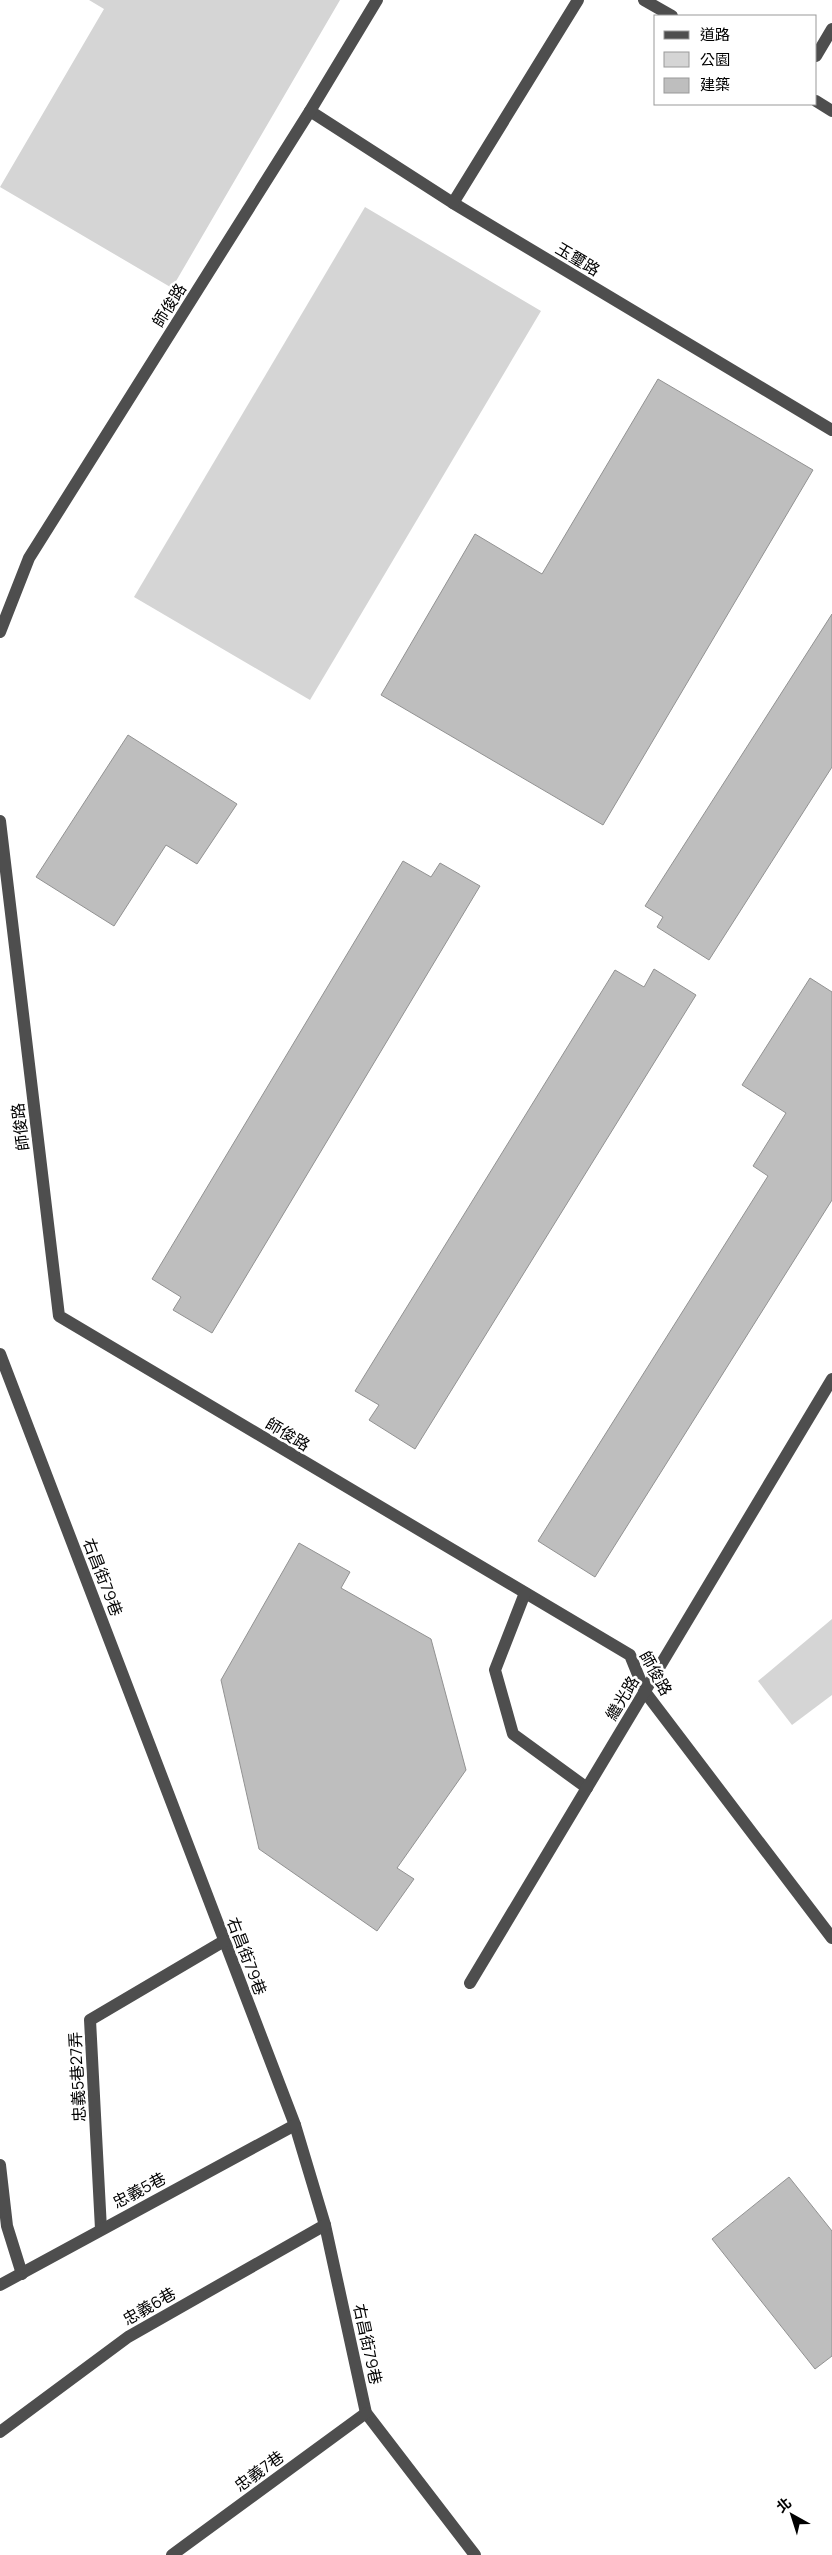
<svg xmlns="http://www.w3.org/2000/svg" width="832" height="2555" font-family="Manrope,'Noto Sans TC',sans-serif">
  <style>
    .green { fill: #d5d5d5 }
    .building { fill: #bebebe; stroke: #929292 }
    .lines { fill: none; stroke-linecap: round; stroke-linejoin: round }
    .minor { stroke: #4e4e4e; stroke-width: 12 }
    .labels { text-anchor: middle; dominant-baseline: central; stroke-width: 5; stroke-linejoin: round; paint-order: stroke }
    .street-label { font-size: 16px; fill: #000; stroke: #fff }
  </style>
  <rect width="100%" height="100%" fill="#fff"/>
  <g class="green">
    <path d="M89,0H340L172,288L0,187L104,9Z"/>
    <path d="M365,207L541,311L310,700L134,597Z"/>
    <path d="M832,1619V1695L792,1725L758,1681Z"/>
  </g>
  <g class="building">
    <path d="M658,379L813,470L603,825L381,695L475,534L542,574Z"/>
    <path d="M832,614V767L709,960L657,927L663,917L645,906Z"/>
    <path d="M128,735L237,804L197,864L166,845L114,926L36,877Z"/>
    <path d="M403,861L431,877L440,863L480,886L212,1333L173,1310L181,1297L152,1279Z"/>
    <path d="M654,969L696,995L415,1449L369,1420L379,1405L355,1391L615,970L644,987Z"/>
    <path d="M810,978L832,992V1200L595,1577L538,1541L768,1176L753,1166L786,1113L742,1085Z"/>
    <path d="M299,1543L350,1572L341,1588L431,1639L466,1770L397,1868L414,1879L377,1931L259,1849L221,1680Z"/>
    <path d="M789,2177L832,2231V2356L815,2369L712,2239Z"/>
  </g>
  <g class="lines">
    <g class="minor">
      <path d="M644,0L672,16"/>
      <path d="M816,56L832,29"/>
      <path d="M816,101L832,111"/>
      <path d="M310,111L453,203L832,430"/>
      <path d="M453,203L578,0"/>
      <path d="M0,632L29,558L310,111L377,0"/>
      <path d="M0,821L59,1316L630,1655L645,1692L832,1938"/>
      <path d="M0,1354L295,2125L325,2225L366,2413L475,2555"/>
      <path d="M525,1593L495,1670L513,1734L587,1788"/>
      <path d="M470,1983L832,1379"/>
      <path d="M0,2165L7,2226L22,2274"/>
      <path d="M101,2229L90,2020L224,1941"/>
      <path d="M0,2285L295,2125"/>
      <path d="M0,2432L128,2337L325,2225"/>
      <path d="M172,2555L366,2413"/>
    </g>
  </g>
  <g class="labels">
    <g class="street-label">
      <text transform="translate(578 259) rotate(31)">玉璽路</text>
      <text transform="translate(169 305) rotate(-58)">師俊路</text>
      <text transform="translate(20 1127) rotate(-97)">師俊路</text>
      <text transform="translate(288 1434) rotate(31)">師俊路</text>
      <text transform="translate(103 1577) rotate(69)">右昌街79巷</text>
      <text transform="translate(656 1673) rotate(61)">師俊路</text>
      <text transform="translate(622 1698) rotate(-59)">繼光路</text>
      <text transform="translate(247 1956) rotate(69)">右昌街79巷</text>
      <text transform="translate(77 2077) rotate(-93)">忠義5巷27弄</text>
      <text transform="translate(139 2190) rotate(-28)">忠義5巷</text>
      <text transform="translate(149 2306) rotate(-30)">忠義6巷</text>
      <text transform="translate(368 2344) rotate(78)">右昌街79巷</text>
      <text transform="translate(259 2471) rotate(-36)">忠義7巷</text>
    </g>
  </g>
  <rect x="654" y="15" width="162" height="90" fill="#ffffff" stroke="#999999"/>
  <rect x="664" y="31" width="25" height="8" fill="#4e4e4e" stroke="#999999"/>
  <text x="700" y="40" font-size="15" fill="#000000">道路</text>
  <rect x="664" y="52" width="25" height="15" fill="#d5d5d5" stroke="#999999"/>
  <text x="700" y="65" font-size="15" fill="#000000">公園</text>
  <rect x="664" y="78" width="25" height="15" fill="#bebebe" stroke="#999999"/>
  <text x="700" y="90" font-size="15" fill="#000000">建築</text>
  <g transform="translate(792 2515) rotate(321)" stroke="#ffffff" stroke-width="4" paint-order="stroke">
  <path d="M0-4L9 19L0 12L-9 19Z" fill="#000000"/>
  <text y="-8" font-size="14" font-weight="bold" text-anchor="middle" fill="#000000">北</text>
  </g>
</svg>
